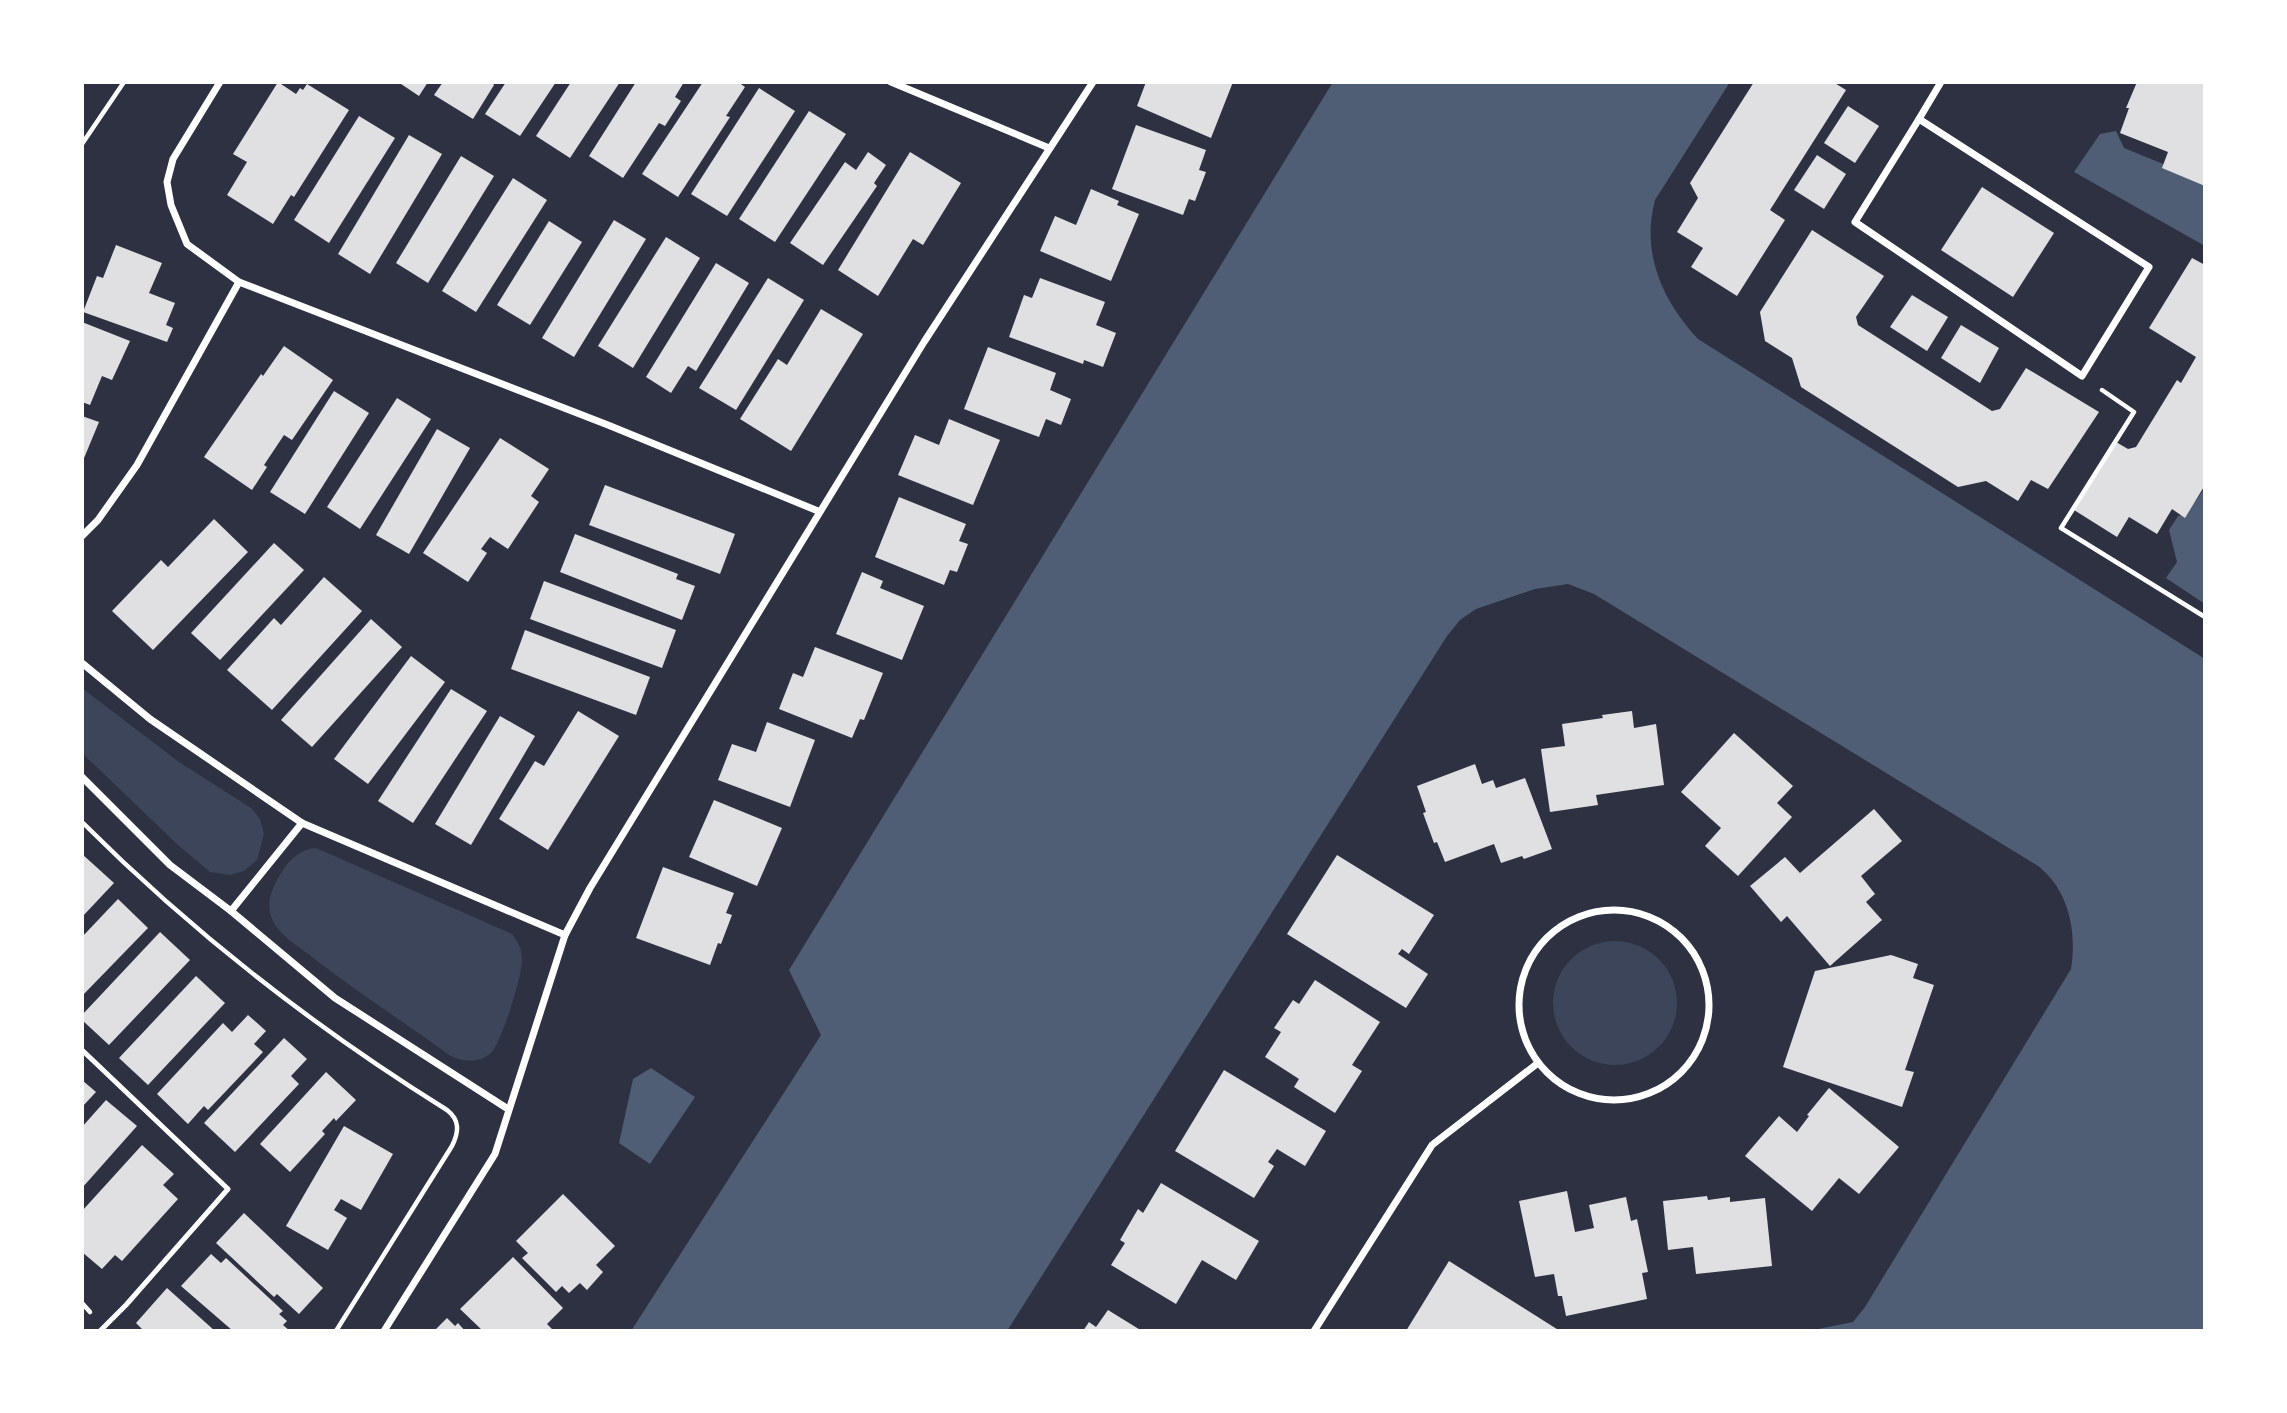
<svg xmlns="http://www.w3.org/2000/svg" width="2287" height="1413" font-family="'PT Sans Narrow',sans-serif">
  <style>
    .green { fill: #3c4559 }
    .water { fill: #4f5d75 }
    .building { fill: #e0e0e3 }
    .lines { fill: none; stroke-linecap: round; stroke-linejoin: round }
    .path { stroke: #fff; stroke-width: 4.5 }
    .service { stroke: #fff; stroke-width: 5 }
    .minor { stroke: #fff; stroke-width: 7 }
  </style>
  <rect width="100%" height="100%" fill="#2d3142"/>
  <g class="green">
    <path d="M82,688L179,762L251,808L260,819L264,834L257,860L244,871L230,875L210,872L179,846L82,753Z"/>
    <path d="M316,848L512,934C518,942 522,949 522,959C523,974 501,1044 491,1053C478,1064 462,1062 449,1055C404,1022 357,992 312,957C300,947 280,936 273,921C265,904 271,890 280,875C288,861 299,849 316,848Z"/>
    <circle cx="1615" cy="1003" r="62"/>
  </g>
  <g class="water">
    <path d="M1333,82H1730L1655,200C1641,253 1662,300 1698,339L2205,659V1331H1808L1853,1322L1865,1307L2071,969C2077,932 2069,890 2038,866L1594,594L1568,584L1535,589L1476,609L1460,620L1447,636L1007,1331H631L821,1035L789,970Z"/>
    <path d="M2116,131L2124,148L2205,181V246L2074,172L2100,134Z"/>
    <path d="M2205,488V604L2166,578L2177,562L2169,530L2178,516L2186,514Z"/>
    <path d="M651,1068L695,1097L650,1164L619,1143L633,1079Z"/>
  </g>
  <g class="building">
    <path d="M278,82L296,94L300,88L303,90L307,84L349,110L294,197L291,195L273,224L227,195L247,162L233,154Z"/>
    <path d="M398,82H428L419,96Z"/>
    <path d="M443,82H492L494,85L473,119L434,95Z"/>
    <path d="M506,82H556L520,136L485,114Z"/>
    <path d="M571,82H620L570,158L536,136Z"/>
    <path d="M636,82H684L675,97L681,101L665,126L659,123L623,178L589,156Z"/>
    <path d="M703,82H738L745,87L726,116L730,117L678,197L642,174Z"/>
    <path d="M1146,82H1233L1211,138L1137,106Z"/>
    <path d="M1754,82H1833L1846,90L1770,210L1785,220L1737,296L1691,267L1703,248L1677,232L1698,198L1690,183Z"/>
    <path d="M2137,82H2205V186L2162,168L2168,152L2120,133L2129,108H2126Z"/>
    <path d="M759,88L795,111L727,216L691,194Z"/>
    <path d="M1848,106L1879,126L1855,163L1824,143Z"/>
    <path d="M809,111L846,134L775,242L739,219Z"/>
    <path d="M359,116L395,138L329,243L294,220Z"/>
    <path d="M1136,125L1206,150L1199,170L1206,172L1195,201L1189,199L1183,215L1112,189Z"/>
    <path d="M409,135L442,154L370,274L338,254Z"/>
    <path d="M868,152L886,165L874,183L877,186L823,265L790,243L845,162L856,170Z"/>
    <path d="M910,152L961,183L923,245L913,239L878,296L838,270Z"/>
    <path d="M1817,155L1846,174L1824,209L1794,190Z"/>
    <path d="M461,156L494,176L428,283L396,263Z"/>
    <path d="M513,178L547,200L476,312L442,291Z"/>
    <path d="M1982,187L2054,233L2013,297L1941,250Z"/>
    <path d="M1091,189L1119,201L1117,205L1139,214L1111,281L1040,251L1055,216L1076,225Z"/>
    <path d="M614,220L646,239L574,357L542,338Z"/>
    <path d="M549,221L582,242L530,325L497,305Z"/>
    <path d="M1812,230L1884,276L1856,317L1858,325L1992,411L2000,409L2026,368L2099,412L2048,489L2031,480L2018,501L1986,481L1958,487L1801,387L1792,358L1765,341L1760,312Z"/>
    <path d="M666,237L700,258L633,368L598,346Z"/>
    <path d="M116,245L162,263L149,293L175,303L166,325L173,328L167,342L83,312L97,276L103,278Z"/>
    <path d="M2192,258L2205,265V485L2185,518L2172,509L2157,534L2129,517L2117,537L2074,510L2116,442L2128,449L2136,447L2177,380L2181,383L2196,357L2149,328Z"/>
    <path d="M716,263L749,283L696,371L688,366L671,393L646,377Z"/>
    <path d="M768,278L804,300L736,410L699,388Z"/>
    <path d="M1040,278L1105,302L1096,325L1116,333L1103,367L1084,360L1083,364L1009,337L1024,295L1032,298Z"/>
    <path d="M1912,295L1948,317L1927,351L1890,327Z"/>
    <path d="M821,309L863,334L791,451L740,419L778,359L787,365Z"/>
    <path d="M82,322L130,341L112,380L102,376L90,405L82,402Z"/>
    <path d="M1961,325L1999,348L1980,383L1941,358Z"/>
    <path d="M284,346L333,380L292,440L284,435L264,465L267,467L252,490L204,457L261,374L263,376Z"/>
    <path d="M988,347L1056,373L1050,390L1071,399L1061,425L1046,419L1039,437L964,409Z"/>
    <path d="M334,391L369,413L305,514L270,492Z"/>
    <path d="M397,398L431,419L360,529L327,507Z"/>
    <path d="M82,416L99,422L82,463Z"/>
    <path d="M949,419L1000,440L973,505L898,475L915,435L939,445Z"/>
    <path d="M437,429L470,448L409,554L376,535Z"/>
    <path d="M500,438L549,469L531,496L539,502L508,549L490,537L481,549L487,553L468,582L423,553Z"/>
    <path d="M605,485L735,534L720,574L589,525Z"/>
    <path d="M899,497L966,524L959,541L968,544L957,572L950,570L944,585L875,557Z"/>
    <path d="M214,519L248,552L153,650L112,611L161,560L168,567Z"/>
    <path d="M575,534L678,574L676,579L695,586L682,620L560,572Z"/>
    <path d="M274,543L304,570L220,660L191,633Z"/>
    <path d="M862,572L883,581L880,588L924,606L902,660L836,634Z"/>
    <path d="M324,577L362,611L272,710L227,670L274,618L281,625Z"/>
    <path d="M544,581L676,630L662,668L530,619Z"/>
    <path d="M371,619L402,647L312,747L281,720Z"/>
    <path d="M525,630L650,677L636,715L511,669Z"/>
    <path d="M815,647L883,673L864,720L860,719L852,738L779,709L793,673L803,677Z"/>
    <path d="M411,656L445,682L368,784L334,759Z"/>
    <path d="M451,689L487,711L413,823L378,801Z"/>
    <path d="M578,711L619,736L548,850L499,819L535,761L544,766Z"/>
    <path d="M1632,711L1634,728L1656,724L1664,785L1596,795L1598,805L1550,812L1541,749L1565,746L1562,724L1603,718L1602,715Z"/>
    <path d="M500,716L535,736L471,845L435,824Z"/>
    <path d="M767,722L815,740L790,807L718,780L732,744L756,752Z"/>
    <path d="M1734,733L1793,786L1777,803L1792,817L1738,876L1705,846L1721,828L1681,792Z"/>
    <path d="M1475,764L1482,784L1493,780L1496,788L1525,778L1552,849L1524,859L1522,856L1501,863L1494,844L1445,862L1437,842L1434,843L1423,813L1426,812L1417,786Z"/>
    <path d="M714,800L782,828L757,886L689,857Z"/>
    <path d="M1874,809L1902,841L1861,876L1875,894L1866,902L1882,920L1830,966L1787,916L1781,922L1750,886L1785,857L1800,873Z"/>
    <path d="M82,854L114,883L82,917Z"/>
    <path d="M1337,855L1434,915L1409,954L1402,949L1398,954L1428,974L1406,1008L1287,934Z"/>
    <path d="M663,867L734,893L726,913L732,915L721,944L718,943L710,965L636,938Z"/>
    <path d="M118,899L148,928L82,996V937Z"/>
    <path d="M160,932L190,960L109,1045L82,1020V1015Z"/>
    <path d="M1891,955L1918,964L1913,978L1934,985L1905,1070L1914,1072L1902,1107L1783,1067L1815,971Z"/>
    <path d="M196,976L225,1003L148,1085L119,1058Z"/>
    <path d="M1315,980L1380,1022L1352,1065L1362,1071L1335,1113L1294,1087L1299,1079L1265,1057L1281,1032L1274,1028L1293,1000L1299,1004Z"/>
    <path d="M248,1015L266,1031L254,1044L263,1052L208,1110L204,1106L188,1124L157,1094L223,1023L232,1032Z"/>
    <path d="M284,1038L307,1059L291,1076L299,1084L235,1152L204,1123Z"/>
    <path d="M1224,1070L1326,1131L1305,1166L1277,1149L1268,1162L1274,1166L1254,1198L1175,1151Z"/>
    <path d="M326,1072L356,1100L336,1121L334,1118L322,1131L325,1134L290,1172L260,1144Z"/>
    <path d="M82,1080L96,1092L82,1107Z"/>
    <path d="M1829,1088L1899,1147L1859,1194L1839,1178L1812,1211L1745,1156L1779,1116L1797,1132L1809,1116L1807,1115Z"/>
    <path d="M106,1100L137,1126L82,1188V1127Z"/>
    <path d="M344,1126L393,1154L361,1210L341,1199L334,1210L347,1218L328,1250L286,1226Z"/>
    <path d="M142,1145L174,1174L163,1185L178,1199L122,1261L115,1255L102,1269L82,1252V1211Z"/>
    <path d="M1161,1183L1259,1241L1236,1280L1202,1260L1176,1304L1111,1265L1125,1243L1120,1240L1138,1209L1143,1213Z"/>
    <path d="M1567,1191L1575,1232L1594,1228L1589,1205L1626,1197L1631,1221L1637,1219L1648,1272L1642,1273L1647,1299L1566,1316L1562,1296H1558L1554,1274L1535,1277L1519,1201Z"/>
    <path d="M563,1194L615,1246L596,1265L603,1272L587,1290L580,1283L569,1293L562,1286L556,1292L522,1258L528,1253L516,1241Z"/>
    <path d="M1707,1196L1708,1200L1730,1197V1202L1765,1198L1772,1266L1696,1274L1693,1247L1668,1250L1663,1201Z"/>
    <path d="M244,1213L323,1288L299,1314L277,1294L274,1297L216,1243Z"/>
    <path d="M211,1254L221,1263L226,1258L283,1311L279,1314L287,1321L283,1325L290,1331H233L181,1286Z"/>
    <path d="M513,1257L563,1308L547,1324L552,1329L551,1331H489L487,1329L483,1331L460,1309Z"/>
    <path d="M1449,1261L1560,1331H1406Z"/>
    <path d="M167,1288L215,1331H144L136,1323Z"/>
    <path d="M1108,1310L1142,1331H1083L1089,1322L1096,1327Z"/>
    <path d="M447,1318L455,1326L458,1323L465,1331H434Z"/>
  </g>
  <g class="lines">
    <g class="path">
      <path d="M82,144L124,82"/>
      <path d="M2102,390L2134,412L2061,528L2205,617"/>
      <path d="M82,822C191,931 317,1029 447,1110C460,1120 459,1132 452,1146L336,1331"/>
      <path d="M82,1303L90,1312"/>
    </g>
    <path class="service" d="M82,1050L228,1189L126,1305L100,1331"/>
    <g class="minor">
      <path d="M891,82L1049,148"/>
      <path d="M1919,119L2149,267L2082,376L1855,222Z"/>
      <path d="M1919,119L1941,82"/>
      <path d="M239,282L608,425L818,511"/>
      <path d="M82,536L98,520L137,465L239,282L187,244L171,205L167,182L173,159L220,82"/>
      <path d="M82,663L150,719L302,823L565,935"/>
      <path d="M82,777L170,865L231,911L335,998L508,1109"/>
      <circle cx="1614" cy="1005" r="95"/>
      <path d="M231,911L302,823"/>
      <path d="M384,1331L495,1154L565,935L590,888L924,342L1093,82"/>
      <path d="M1314,1331L1432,1145L1538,1063"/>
    </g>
  </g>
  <rect width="2287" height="1413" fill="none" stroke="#ffffff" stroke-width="168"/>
</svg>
